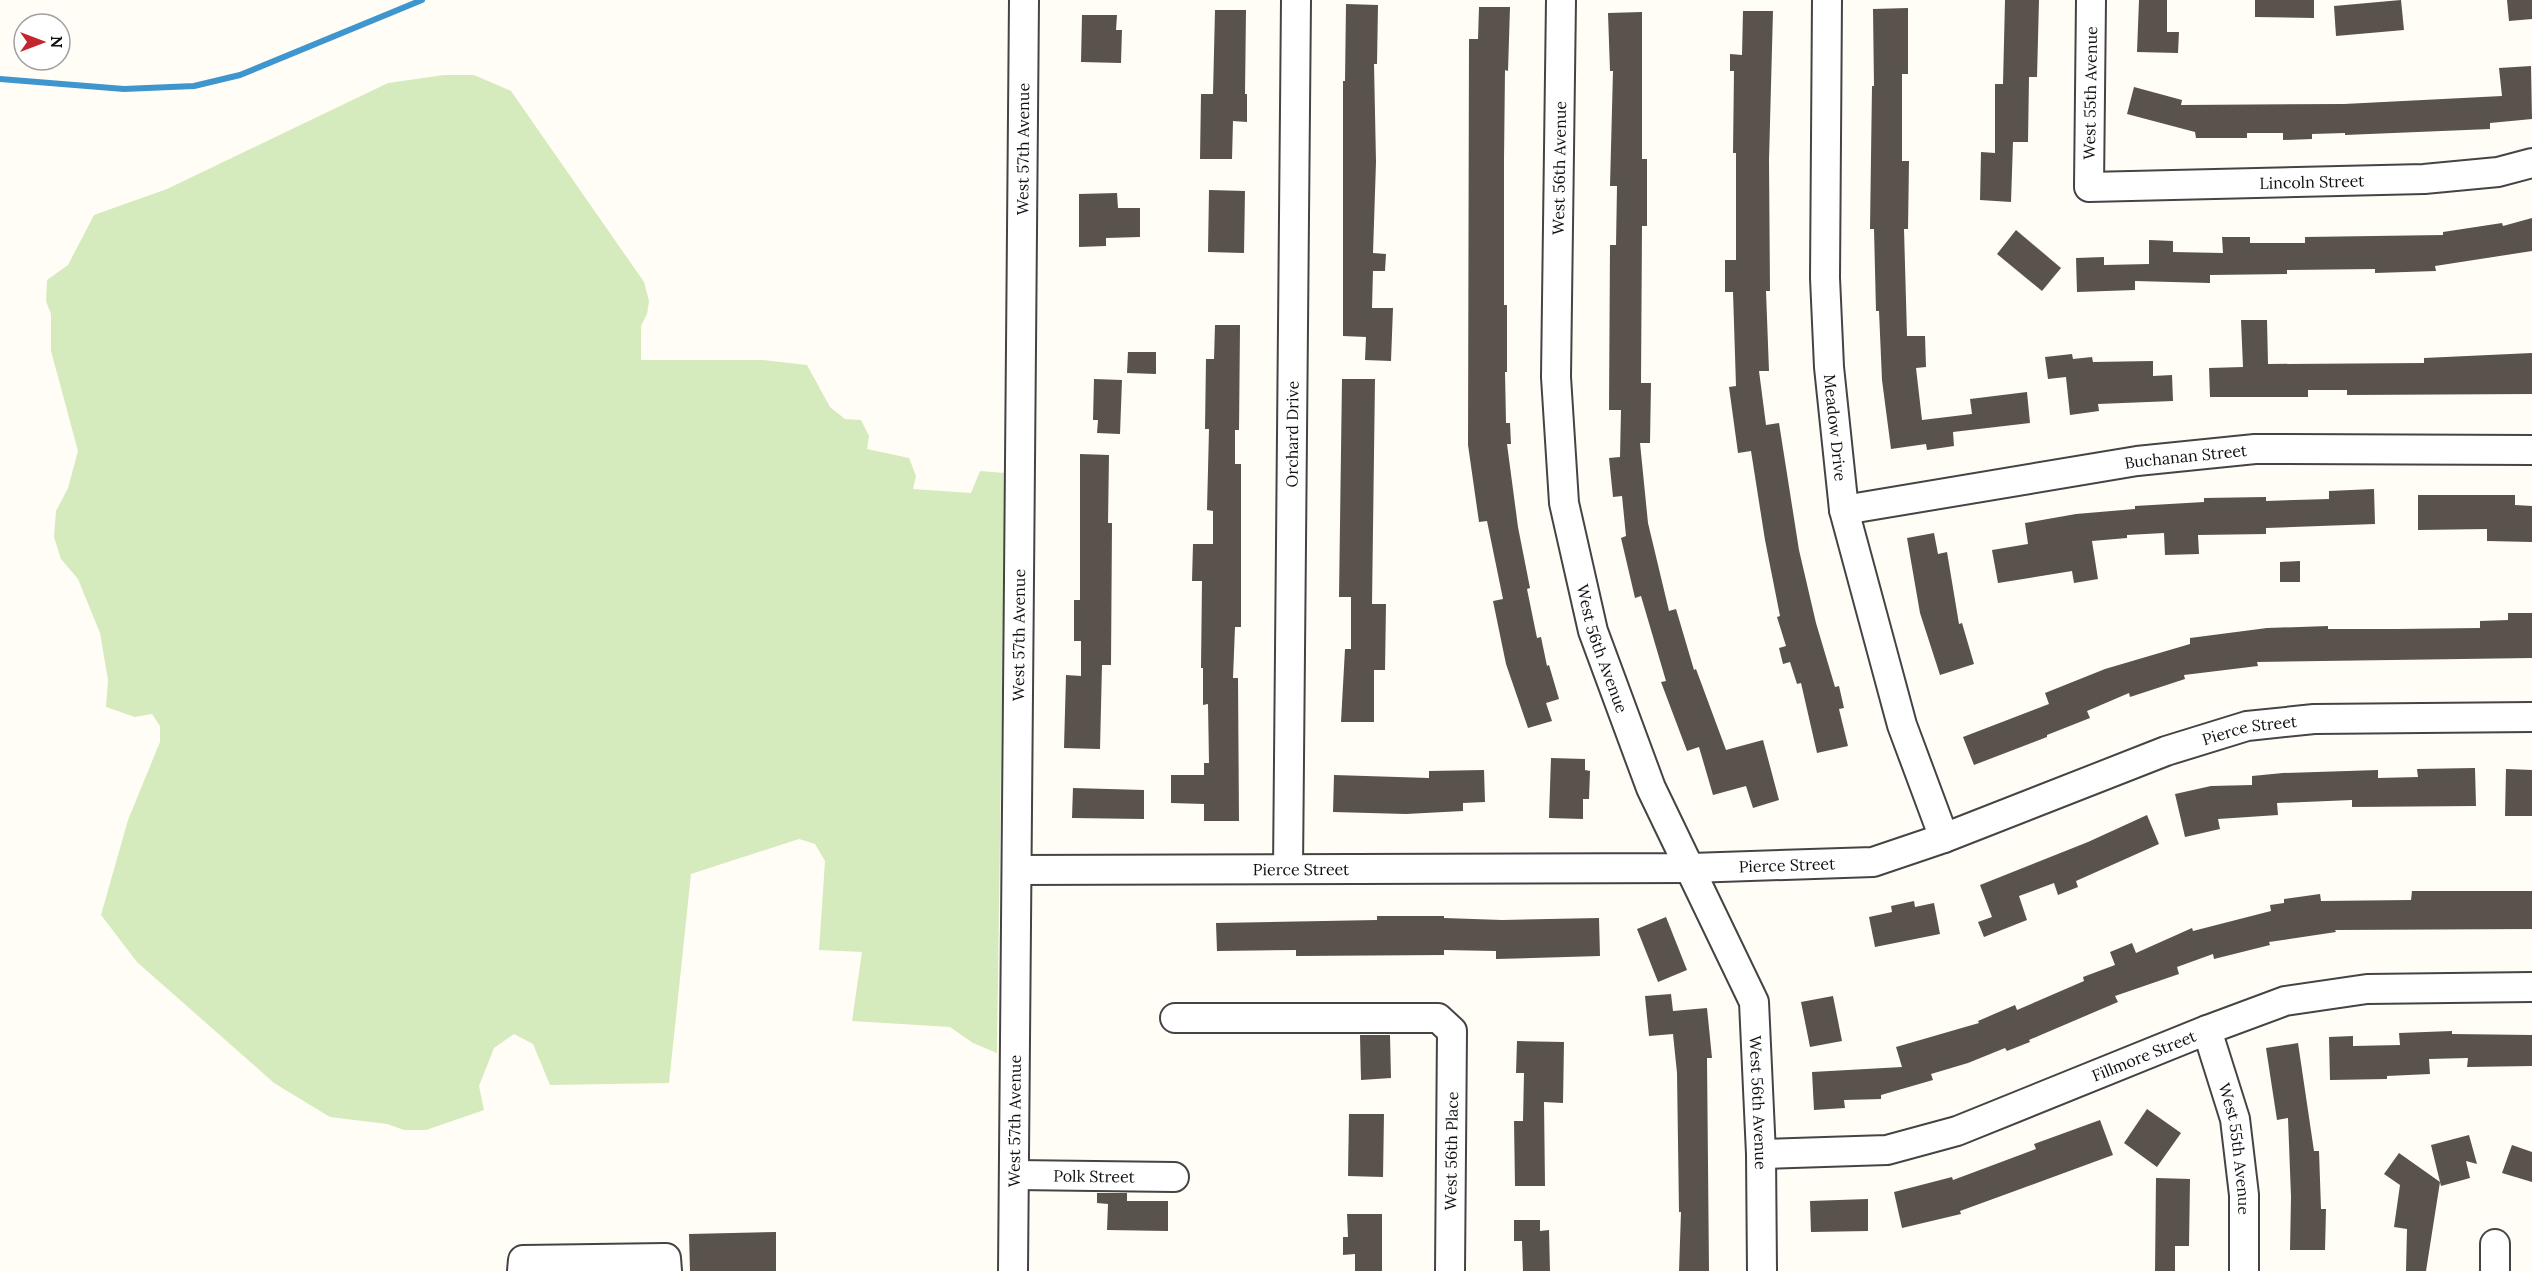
<svg xmlns="http://www.w3.org/2000/svg" width="2532" height="1271" font-family="Lora,serif">
  <style>
    .green { fill: #d5ebbd }
    .lines { fill: none; stroke-linecap: round; stroke-linejoin: round }
    .stream { stroke: #3f96cf; stroke-width: 6 }
    .building { fill: #5a524d }
    .minor-casing { stroke: #444; stroke-width: 32 }
    .minor { stroke: #fff; stroke-width: 28 }
    .labels { text-anchor: middle; dominant-baseline: central; stroke-width: 6; stroke-linejoin: round; paint-order: stroke }
    .street-label { font-size: 16px; fill: #111; stroke: #fff }
  </style>
  <rect width="100%" height="100%" fill="#fffdf5"/>
  <path class="green" d="M444,75H474L511,91L644,282L649,301L647,314L641,326V360H763L807,365L830,407L845,419L861,420L869,436L867,449L909,458L916,476L913,489L971,493L980,471L1005,473L997,1053L973,1043L950,1027L852,1021L862,952L819,950L825,861L815,844L799,839L691,874L669,1083L550,1085L533,1044L514,1034L494,1048L479,1086L484,1110L426,1130H404L387,1124L330,1117L274,1083L137,962L101,915L128,820L160,742V726L152,714L135,717L106,707L108,680L100,633L78,579L61,559L54,537L56,511L68,488L78,451L51,351V314L46,301L47,280L68,265L94,215L167,189L388,83Z"/>
  <g class="lines">
    <path class="stream" d="M0,79L124,89L194,86L240,75L422,0"/>
  </g>
  <g class="building">
    <path d="M2005,0H2039L2037,77H2029L2028,142H2013L2011,202L1980,200L1981,152L1995,153V84H2003Z"/>
    <path d="M2139,0H2167V32H2179L2178,53L2137,52Z"/>
    <path d="M2255,0H2314V18L2255,17Z"/>
    <path d="M2401,0L2404,30L2336,36L2334,6Z"/>
    <path d="M2507,0H2532V19L2509,21Z"/>
    <path d="M1346,4L1378,5L1377,64H1374L1376,162L1373,253L1386,254L1385,271H1373L1372,308H1393L1391,361L1365,360L1366,337L1343,336V81H1345Z"/>
    <path d="M1479,7H1510L1508,71L1505,70L1504,159V305H1507V372H1505L1506,423H1510L1511,444H1507L1518,527L1530,588L1527,589L1537,638L1541,637L1547,666L1549,665L1559,699L1546,703L1552,721L1528,728L1506,664L1493,601L1503,599L1487,521L1479,522L1468,445L1469,39H1478Z"/>
    <path d="M1908,8V74H1902V161H1909L1908,229H1904L1907,336H1925L1926,367L1916,368L1922,420L1972,414L1970,399L2027,392L2030,423L1953,432L1954,446L1927,450L1926,444L1891,449L1882,380L1879,311H1876L1874,229H1870L1872,86H1874L1873,9Z"/>
    <path d="M1215,10H1246L1245,94H1247V122L1233,121L1232,159H1200L1201,94H1213Z"/>
    <path d="M1743,11H1773L1769,160L1770,291H1766L1769,371H1759L1766,425L1779,423L1799,550L1816,623L1835,687L1839,686L1844,708L1839,709L1848,746L1817,753L1801,683L1797,684L1790,662L1783,664L1779,648L1786,646L1777,617L1780,616L1765,540L1751,451L1738,453L1729,387L1736,386L1733,292H1725V260H1736V153H1733L1734,71H1730V54L1742,55Z"/>
    <path d="M1642,12V159H1647V226H1642L1641,383H1651L1650,443H1640L1648,523L1669,611L1676,609L1694,670L1696,669L1726,750L1763,740L1779,800L1753,808L1746,786L1713,795L1699,747L1687,751L1661,682L1666,681L1641,596L1635,598L1621,538L1626,536L1622,496L1613,497L1609,458L1620,457L1621,410H1609L1610,245H1616L1617,186H1610L1613,71H1610L1608,13Z"/>
    <path d="M1082,15H1117L1116,30H1122L1121,63L1081,62Z"/>
    <path d="M2531,66L2532,119L2490,123V129L2345,135V133L2312,134V139L2283,140V133H2247V138H2196L2195,132L2127,114L2134,87L2182,100L2181,105L2344,104L2502,96L2499,68Z"/>
    <path d="M1209,190L1245,191L1244,253L1208,252Z"/>
    <path d="M1117,193L1118,208H1140V237L1106,238V246L1079,247V194Z"/>
    <path d="M2532,218V251L2435,266L2436,271L2375,273V269L2287,270V274L2210,275V283L2135,281V290L2077,292L2076,258L2104,257V265L2149,264V240L2173,241V252L2223,253L2222,237H2250V243H2305V237L2443,235V232L2502,223L2503,226Z"/>
    <path d="M2016,230L2061,268L2042,291L1997,254Z"/>
    <path d="M2241,320H2267L2268,364L2424,363V358L2532,353V394L2347,395V390H2308V397H2210L2209,368L2243,367Z"/>
    <path d="M1215,325H1240L1239,430H1235V464H1241V627H1235L1233,678H1238L1239,821H1204V804L1171,803V775H1204V763H1209L1208,704L1203,705V668H1201L1202,581H1192L1193,544H1213V511L1207,510L1209,429H1205L1206,359H1214Z"/>
    <path d="M1128,352H1156V374L1127,373Z"/>
    <path d="M2072,354L2073,359L2092,357L2093,362L2153,361V376L2172,375L2173,401L2098,404L2099,411L2070,415L2066,377L2048,379L2045,357Z"/>
    <path d="M1094,379L1122,380L1120,434L1097,433L1098,420H1093Z"/>
    <path d="M1342,379H1375L1372,604H1386L1385,670H1374V722H1341L1345,649H1351V597H1339Z"/>
    <path d="M1080,454L1109,455L1108,523H1112L1111,665H1102L1100,749L1064,748L1066,675L1081,676V641H1074V600H1080Z"/>
    <path d="M2374,489L2375,524L2266,528V534L2198,535L2199,554L2165,555L2164,533L2127,535V538L2092,541L2098,579L2074,583L2072,571L1998,583L1992,550L2028,544L2025,523L2076,514L2135,509V506L2204,502V498L2266,497V501L2329,499V491Z"/>
    <path d="M2418,495H2515V505L2532,506V542L2487,541V529L2418,530Z"/>
    <path d="M1934,533L1938,554L1947,552L1959,624L1962,623L1974,664L1940,675L1920,613L1907,538Z"/>
    <path d="M2300,561V582H2280V562Z"/>
    <path d="M2508,613H2532V658L2257,662L2258,666L2184,675L2185,679L2130,697L2129,693L2087,711L2090,718L2047,735V737L1974,765L1963,737L2049,704L2045,693L2105,669L2190,644V638L2267,628L2328,626V629H2397L2480,628V621L2508,620Z"/>
    <path d="M1551,758L1585,759V770L1590,771L1589,799H1583V819L1549,818Z"/>
    <path d="M2475,768L2476,806L2352,807V800L2277,803L2278,815L2218,819L2220,829L2185,837L2175,794L2211,786L2252,785V776L2283,773L2378,770V778L2418,777L2417,769Z"/>
    <path d="M2506,769L2532,770V816H2505Z"/>
    <path d="M1484,770L1485,802L1463,803V811L1406,814L1333,812L1334,775L1429,778V771Z"/>
    <path d="M1073,788L1144,790V819L1072,818Z"/>
    <path d="M2147,815L2159,844L2076,881L2078,887L2058,895L2054,883L2019,896L2027,920L1984,937L1978,922L1992,917L1980,885L2088,842Z"/>
    <path d="M2412,891H2532V929L2335,930L2336,932L2269,942L2270,945L2214,959L2213,954L2177,967L2179,974L2115,996L2118,1002L2029,1040L2030,1042L2007,1051L2005,1048L1968,1063L1931,1074L1933,1080L1881,1095V1099L1844,1100L1845,1108L1814,1110L1812,1072L1902,1067L1896,1047L1979,1023L1978,1021L2015,1005L2017,1010L2084,981L2083,977L2115,965L2110,952L2132,943L2136,953L2192,928L2193,931L2271,911L2270,905L2284,903V899L2320,894L2321,901L2411,900Z"/>
    <path d="M1914,901L1915,907L1934,903L1940,934L1875,947L1869,917L1892,912L1891,906Z"/>
    <path d="M1377,916H1444V918L1502,920L1599,918L1600,956L1496,959V951L1444,950V955L1296,956V950L1217,951L1216,923L1377,920Z"/>
    <path d="M1666,917L1687,970L1658,982L1637,929Z"/>
    <path d="M1671,994L1673,1011L1707,1008L1712,1058H1707L1709,1271H1679L1681,1212H1679L1677,1073L1673,1034L1649,1036L1645,996Z"/>
    <path d="M1833,996L1842,1041L1810,1047L1801,1002Z"/>
    <path d="M2452,1031V1034L2532,1035V1066L2467,1067L2468,1058L2429,1059L2430,1074L2387,1076V1079L2330,1080L2329,1037L2353,1036V1046L2400,1045L2399,1033Z"/>
    <path d="M1360,1035H1390L1391,1078L1361,1080Z"/>
    <path d="M1517,1041L1564,1042L1563,1103L1544,1102L1545,1186H1515L1514,1121H1523L1524,1073H1516Z"/>
    <path d="M2298,1043L2314,1151H2319L2321,1209H2326L2325,1250H2290L2291,1197L2288,1118L2277,1120L2266,1048Z"/>
    <path d="M2147,1109L2181,1133L2157,1167L2124,1143Z"/>
    <path d="M1349,1114H1384L1383,1177L1348,1176Z"/>
    <path d="M2100,1120L2113,1155L1960,1211L1961,1214L1902,1228L1894,1192L1952,1177L1953,1180L2036,1149L2034,1144Z"/>
    <path d="M2469,1135L2477,1164L2466,1161L2470,1178L2441,1186L2431,1145Z"/>
    <path d="M2512,1145L2532,1152V1182L2502,1173Z"/>
    <path d="M2399,1153L2440,1182L2426,1271H2406L2407,1229L2394,1227L2400,1185L2384,1174Z"/>
    <path d="M2156,1178L2190,1179L2189,1246H2175V1271H2155Z"/>
    <path d="M1097,1193H1127V1201H1168V1231L1107,1230L1108,1204L1097,1203Z"/>
    <path d="M1868,1199V1231L1811,1232L1810,1201Z"/>
    <path d="M1347,1214H1382V1271H1355V1254L1343,1255V1237H1348Z"/>
    <path d="M1514,1220H1540V1231L1549,1230L1550,1271H1523L1522,1241H1514Z"/>
    <path d="M776,1232V1271H690L689,1234Z"/>
  </g>
  <g class="lines">
    <defs>
      <g id="minor">
        <path id="s1" d="M1561,0L1556,377L1564,503L1593,631L1651,788L1754,1002L1761,1154L1762,1271"/>
        <path id="s2" d="M1827,0L1825,278L1829,367L1844,510L1902,725L1944,838"/>
        <path id="s3" d="M2091,0L2089,187L2424,179L2498,172L2532,163"/>
        <path id="s4" d="M1844,510L2137,461L2255,449L2532,450"/>
        <path id="s5" d="M1288,869L1296,0"/>
        <path id="s6" d="M1017,870L1691,868L1873,862L1944,838L2166,751L2247,726L2314,719L2532,717"/>
        <path d="M1175,1018H1438L1452,1031L1450,1271"/>
        <path id="s7" d="M2207,1030L2235,1119L2244,1195V1271"/>
        <path id="s8" d="M1761,1154L1887,1150L1957,1131L2207,1030L2285,1001L2367,989L2532,987"/>
        <path id="s9" d="M1014,1175L1174,1177"/>
        <path d="M522,1271L523,1260L666,1258L667,1271"/>
        <path id="s10" d="M1013,1271L1024,0"/>
        <path d="M2495,1271V1244"/>
      </g>
    </defs>
    <use href="#minor" class="minor-casing"/>
    <use href="#minor" class="minor"/>
  </g>
  <g class="labels">
    <g class="street-label">
      <text transform="translate(2090 93) rotate(-89)">West 55th Avenue</text>
      <text stroke="none"><textPath href="#s10" startOffset="1122">West 57th Avenue</textPath></text>
      <text transform="translate(1559 168) rotate(-89)">West 56th Avenue</text>
      <text stroke="none"><textPath href="#s3" startOffset="410">Lincoln Street</textPath></text>
      <text stroke="none"><textPath href="#s2" startOffset="428">Meadow Drive</textPath></text>
      <text stroke="none"><textPath href="#s5" startOffset="435">Orchard Drive</textPath></text>
      <text stroke="none"><textPath href="#s4" startOffset="346">Buchanan Street</textPath></text>
      <text stroke="none"><textPath href="#s10" startOffset="636">West 57th Avenue</textPath></text>
      <text stroke="none"><textPath href="#s1" startOffset="654">West 56th Avenue</textPath></text>
      <text stroke="none"><textPath href="#s6" startOffset="1256">Pierce Street</textPath></text>
      <text stroke="none"><textPath href="#s6" startOffset="770">Pierce Street</textPath></text>
      <text stroke="none"><textPath href="#s6" startOffset="284">Pierce Street</textPath></text>
      <text stroke="none"><textPath href="#s8" startOffset="400">Fillmore Street</textPath></text>
      <text stroke="none"><textPath href="#s1" startOffset="1140">West 56th Avenue</textPath></text>
      <text stroke="none"><textPath href="#s10" startOffset="150">West 57th Avenue</textPath></text>
      <text stroke="none"><textPath href="#s7" startOffset="123">West 55th Avenue</textPath></text>
      <text transform="translate(1451 1151) rotate(-89)">West 56th Place</text>
      <text stroke="none"><textPath href="#s9" startOffset="80">Polk Street</textPath></text>
    </g>
  </g>
  <g transform="translate(42 42) rotate(90)"><circle r="28" fill="#ffffff" stroke="#a0a0a0" stroke-width="1.5"/>
  <path d="M0-4.5L10 22L0 15L-10 22Z" fill="#c4262e"/>
  <text y="-9" font-size="16" font-weight="bold" text-anchor="middle" fill="#111111">N</text>
  </g>
</svg>
